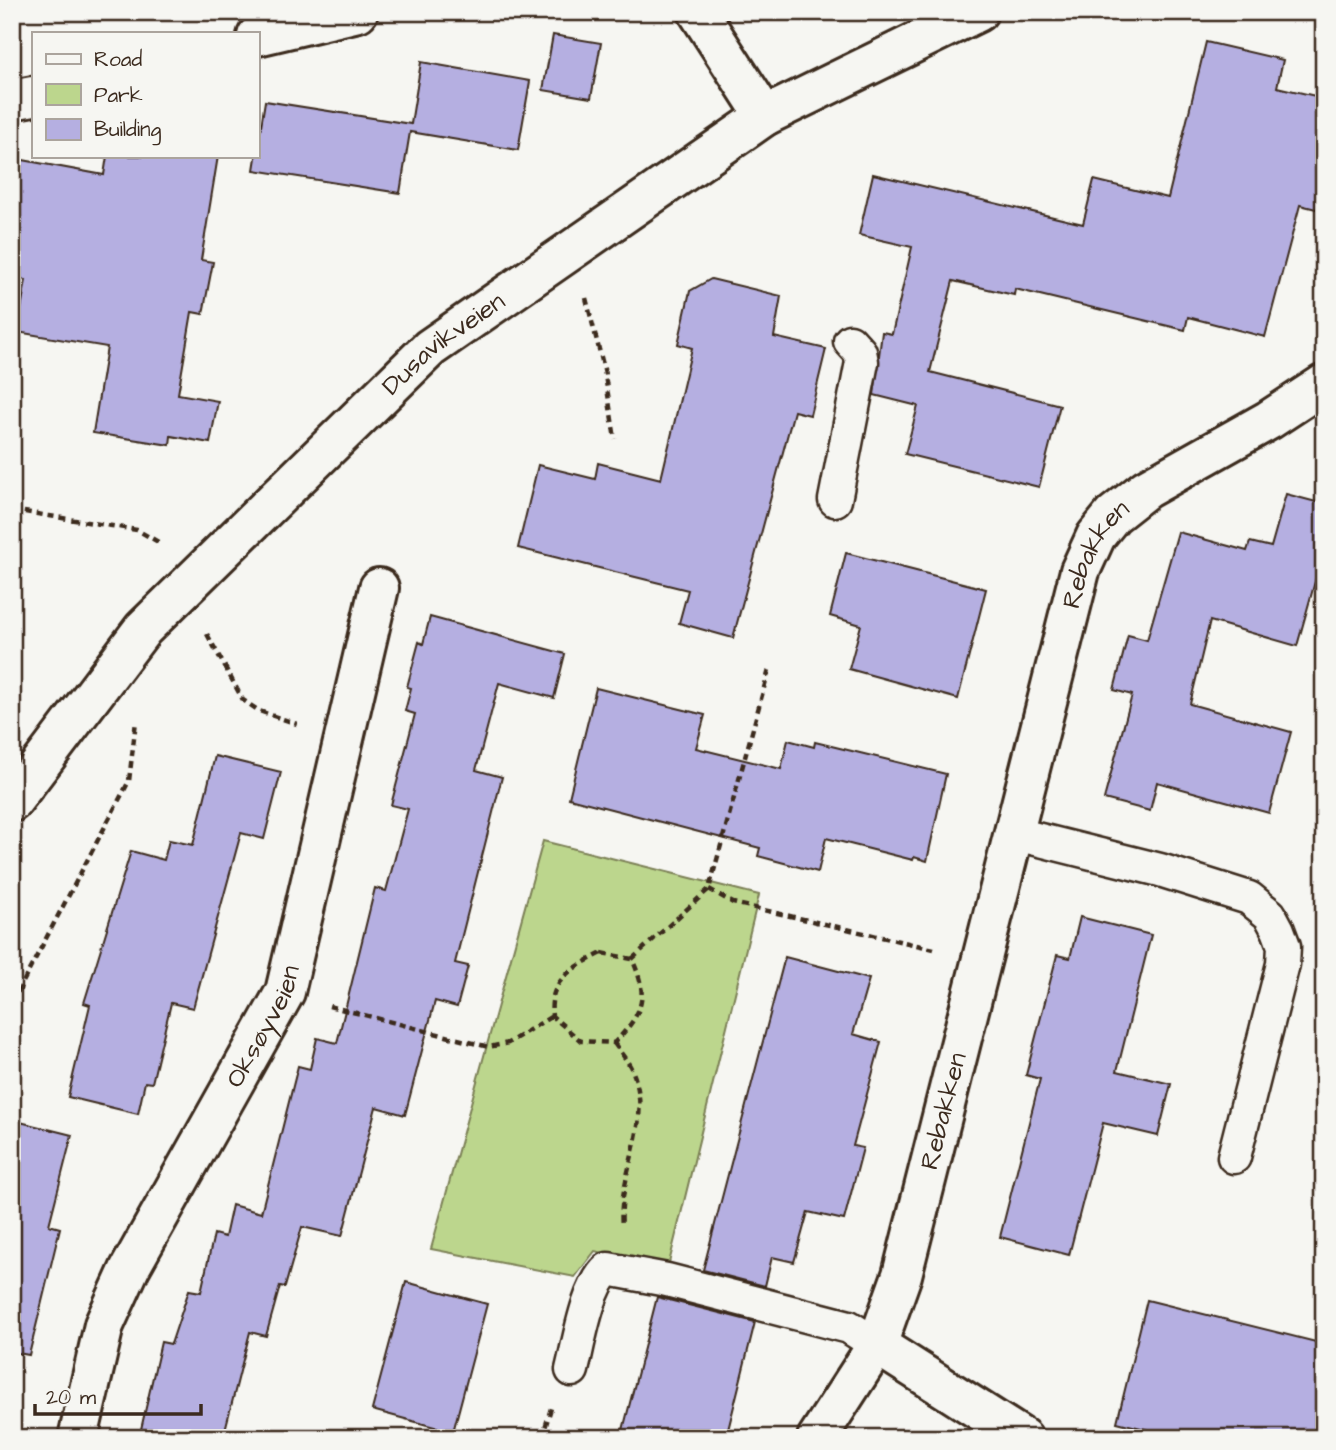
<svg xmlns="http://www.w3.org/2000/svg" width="1336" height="1450" font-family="'Architects Daughter',sans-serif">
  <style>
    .green { fill: #bcd68d; stroke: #7c8056; stroke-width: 2 }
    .building { fill: #b5afe1; stroke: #3b2a1e; stroke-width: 2 }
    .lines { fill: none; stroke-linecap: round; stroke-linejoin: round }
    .service-casing { stroke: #3b2a1e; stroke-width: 37 }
    .minor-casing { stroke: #3b2a1e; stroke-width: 44 }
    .secondary-casing { stroke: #3b2a1e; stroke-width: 44 }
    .path { stroke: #3b2a1e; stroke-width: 4.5; stroke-dasharray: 7 5; stroke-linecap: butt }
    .service { stroke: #f6f6f2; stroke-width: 32 }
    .minor { stroke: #f6f6f2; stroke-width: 38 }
    .secondary { stroke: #f6f6f2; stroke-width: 38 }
    .labels { text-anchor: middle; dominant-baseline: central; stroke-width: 5; stroke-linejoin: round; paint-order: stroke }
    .street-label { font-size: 26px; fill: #3b2a1e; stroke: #f6f6f2 }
  </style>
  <rect width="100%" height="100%" fill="#f6f6f2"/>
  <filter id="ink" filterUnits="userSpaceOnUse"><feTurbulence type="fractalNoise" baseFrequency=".0143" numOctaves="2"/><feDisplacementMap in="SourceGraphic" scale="14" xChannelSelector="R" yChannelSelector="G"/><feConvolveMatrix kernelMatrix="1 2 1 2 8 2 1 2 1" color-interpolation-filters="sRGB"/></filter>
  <g filter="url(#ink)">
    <path class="green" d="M543,841L759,895L668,1267L595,1251L575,1277L431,1249Z"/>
    <g class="building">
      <path d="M553,35L601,43L591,98L543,90Z"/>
      <path d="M1206,42L1283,60L1277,87L1324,98V211L1300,205L1265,337L1188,317L1185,330L1015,289L1014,295L953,281L930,372L1060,405L1039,487L905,454L918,406L874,395L882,332L892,334L912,247L859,235L873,174L1083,224L1094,180L1168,198Z"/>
      <path d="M421,62L530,81L518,150L410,132L400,193L254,170L265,101L411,124Z"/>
      <path d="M107,156H218L201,260L213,262L203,314L192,312L178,394L218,401L210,443L171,436L170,445L93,433L107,347L17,332L26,280L12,277V158L104,175Z"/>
      <path d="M711,279L781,296L774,337L826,349L810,415L794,411L733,638L679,623L688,590L518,548L538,465L595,479L598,463L661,479L692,348L678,344L690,291Z"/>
      <path d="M1286,494L1324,504V580L1316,578L1297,646L1210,621L1190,704L1291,732L1269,813L1157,782L1150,811L1104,799L1132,695L1114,690L1128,635L1147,640L1178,532L1247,551L1250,542L1271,547Z"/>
      <path d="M846,553L986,589L958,699L849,669L861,625L830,616Z"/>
      <path d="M430,617L565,654L554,698L499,683L476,770L502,777L455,963L468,966L457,1007L435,1001L405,1115L376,1107L342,1236L302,1227L285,1287L280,1286L266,1336L250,1332L223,1438H139L161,1342L171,1344L189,1290L201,1292L214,1234L225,1237L232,1205L261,1213L298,1066L310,1069L317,1038L337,1043L375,888L386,891L408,809L391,805L415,714L405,711L411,688L407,687L419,642L423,644Z"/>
      <path d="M596,688L705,715L696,748L781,769L788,740L814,747L815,742L946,774L927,861L914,857L913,860L826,838L818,872L758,856L760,848L569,798Z"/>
      <path d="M215,756L281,772L264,839L241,833L193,1008L171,1003L152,1083L145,1082L138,1114L68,1097L90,1005L84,1003L131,851L164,860L169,840L193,845Z"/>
      <path d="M1080,917L1151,935L1117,1071L1171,1084L1158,1136L1103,1123L1069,1255L1000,1237L1040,1079L1026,1075L1057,955L1070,958Z"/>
      <path d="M785,957L869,979L853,1034L881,1042L853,1146L863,1148L844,1220L808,1212L794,1262L772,1257L765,1286L703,1270Z"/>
      <path d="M12,1120L72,1135L49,1225L60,1228L29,1355L12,1352Z"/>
      <path d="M406,1282L487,1304L453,1432L372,1410Z"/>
      <path d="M657,1297L755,1322L726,1438H621Z"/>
      <path d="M1147,1300L1324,1344V1438H1181L1117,1422Z"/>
    </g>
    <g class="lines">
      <defs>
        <g id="service">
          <path d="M835,500L862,362L860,352L850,341"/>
          <path d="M1012,833L1160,870L1249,898L1270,915L1278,930L1284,946L1283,964L1234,1157"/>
          <path d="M572,1370C579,1343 587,1287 608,1269L667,1280L849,1327L877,1345"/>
        </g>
        <g id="minor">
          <path d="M698,12L765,116"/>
          <path d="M257,36L358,12"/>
          <path d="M12,100L33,96"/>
          <path d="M877,1345L1023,1438"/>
          <path id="s1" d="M78,1438L104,1325L130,1268L285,992L379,588"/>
          <path id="s2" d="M817,1438L877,1345L902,1275L1080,571L1096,536L1113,515L1146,489L1269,420L1324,384"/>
        </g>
        <g id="secondary">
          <path id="s3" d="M12,802L143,629L430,348L765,116L978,12"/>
        </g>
      </defs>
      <use href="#service" class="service-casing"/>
      <use href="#minor" class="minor-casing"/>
      <use href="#secondary" class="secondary-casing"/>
      <g class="path">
        <path d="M586,298L604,369L615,439"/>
        <path d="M12,510L137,530L160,543"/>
        <path d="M207,634L243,700L259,711L297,724"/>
        <path d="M709,889L733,903L934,949"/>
        <path d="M602,953L632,959C650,998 642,1014 614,1043L581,1041L552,1016C548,979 573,968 602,953Z"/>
        <path d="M632,959L709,889L770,666"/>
        <path d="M12,1003L129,781L136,721"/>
        <path d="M329,1006L489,1047L508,1043L552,1016"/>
        <path d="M614,1043C620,1052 628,1061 632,1070C655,1122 617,1174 622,1226"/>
        <path d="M542,1438L551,1408"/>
      </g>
      <use href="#service" class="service"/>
      <use href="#minor" class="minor"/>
      <use href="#secondary" class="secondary"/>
    </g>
  </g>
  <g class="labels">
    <g class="street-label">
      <text stroke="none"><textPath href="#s3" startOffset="632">Dusavikveien</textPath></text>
      <text stroke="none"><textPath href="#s2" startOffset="933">Rebakken</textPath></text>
      <text stroke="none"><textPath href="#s1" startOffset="455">Oksøyveien</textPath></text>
      <text stroke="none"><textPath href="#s2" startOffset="354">Rebakken</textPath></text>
    </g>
  </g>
  <rect width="1336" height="1450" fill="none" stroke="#f6f6f2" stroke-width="42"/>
  <rect x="21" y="21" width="1294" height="1408" fill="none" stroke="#3b2a1e" stroke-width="2.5" filter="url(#ink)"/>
  <rect x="32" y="32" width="228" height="126" fill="#f6f6f2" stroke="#aba49d" stroke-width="2"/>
  <rect x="46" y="54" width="35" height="10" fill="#f6f6f2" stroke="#aba49d" stroke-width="2"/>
  <text x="94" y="66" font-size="21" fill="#3b2a1e">Road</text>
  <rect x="46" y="84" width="35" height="21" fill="#bcd68d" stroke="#aba49d" stroke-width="2"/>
  <text x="94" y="102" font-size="21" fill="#3b2a1e">Park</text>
  <rect x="46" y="119" width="35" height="21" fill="#b5afe1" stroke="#aba49d" stroke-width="2"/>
  <text x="94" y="136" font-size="21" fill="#3b2a1e">Building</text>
  <path d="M35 1404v10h166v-10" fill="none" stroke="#3b2a1e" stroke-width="3.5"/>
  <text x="46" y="1404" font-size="21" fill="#3b2a1e" stroke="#f6f6f2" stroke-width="5" paint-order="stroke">20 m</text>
</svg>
